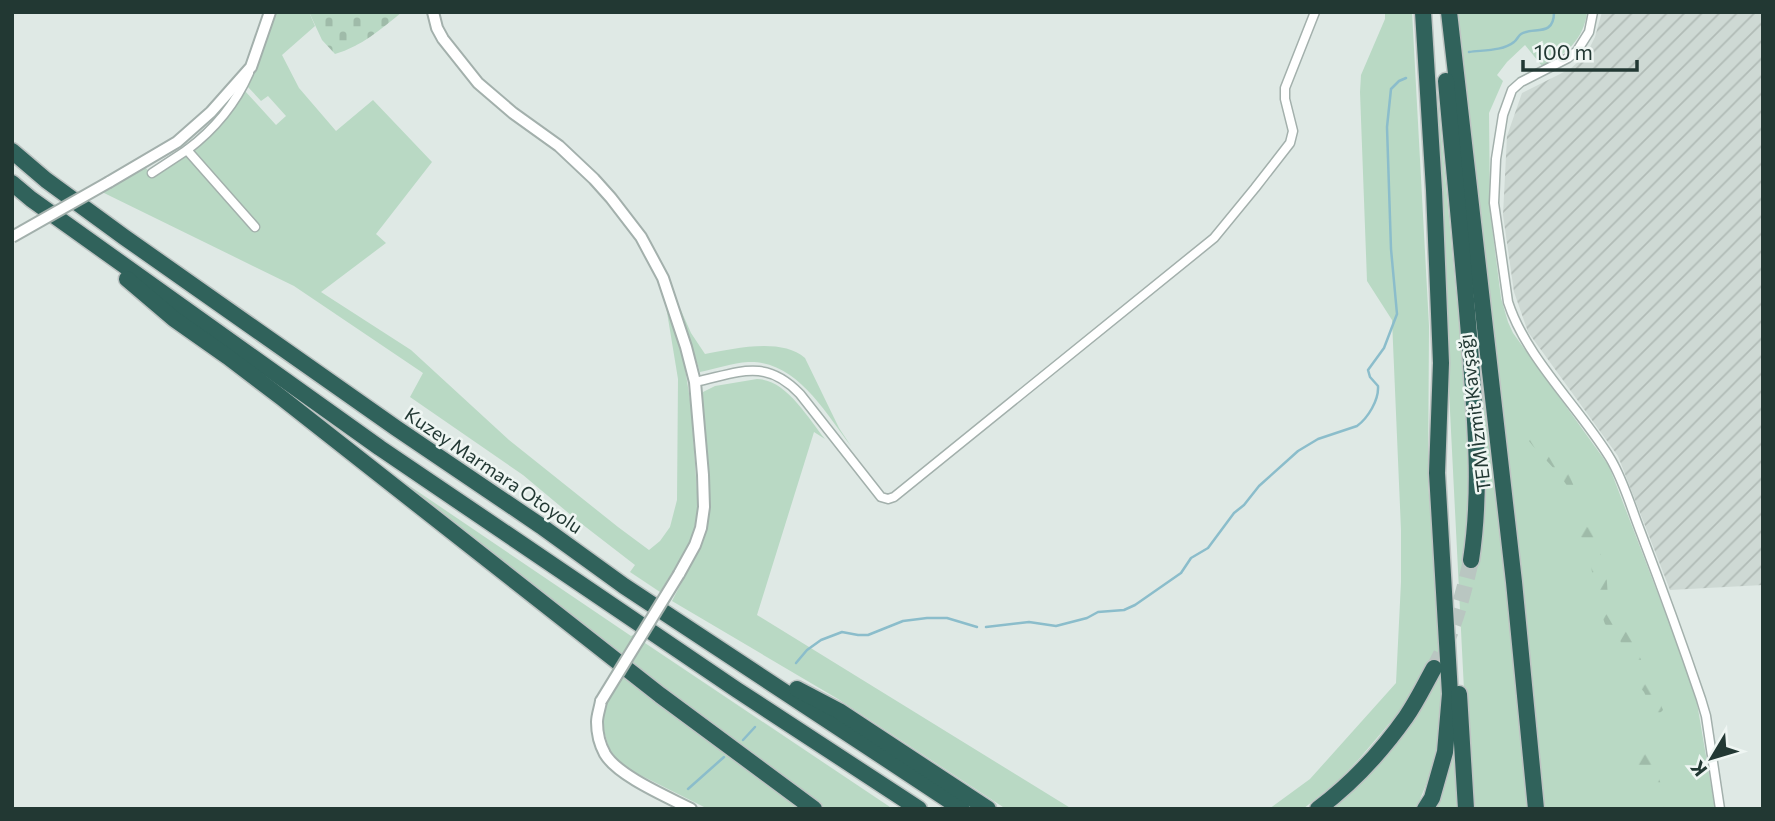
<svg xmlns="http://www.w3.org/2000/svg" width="1775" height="821" font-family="Commissioner,sans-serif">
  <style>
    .industrial { fill: url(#industrial-furrows) }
    .green { fill: #b9d9c4 }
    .forest { fill: url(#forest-firs) }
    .cemetery { fill: url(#cemetery-stones) }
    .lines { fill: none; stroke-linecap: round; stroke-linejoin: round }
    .stream { stroke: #8bbdcb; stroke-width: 2.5 }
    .motorway-tunnel { stroke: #b9c6c1; stroke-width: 16; stroke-dasharray: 16 8; stroke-linecap: butt }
    .minor-casing { stroke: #a3b0ac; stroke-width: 11 }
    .tertiary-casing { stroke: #a3b0ac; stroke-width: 14 }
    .motorway-casing { stroke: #bdc3c2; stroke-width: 19 }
    .minor { stroke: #fff; stroke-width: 8 }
    .tertiary { stroke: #fff; stroke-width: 10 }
    .motorway { stroke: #30625b; stroke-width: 16 }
    .tertiary-bridge-casing { stroke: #a3b0ac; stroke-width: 14; stroke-linecap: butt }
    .tertiary-bridge { stroke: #fff; stroke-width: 10 }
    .labels { text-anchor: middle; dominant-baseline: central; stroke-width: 5; stroke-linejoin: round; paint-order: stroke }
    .street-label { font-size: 19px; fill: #223833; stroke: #eff6f3 }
  </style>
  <defs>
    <pattern id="industrial-furrows" width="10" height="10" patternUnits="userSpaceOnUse" patternTransform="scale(1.75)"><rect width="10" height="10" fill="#ced9d4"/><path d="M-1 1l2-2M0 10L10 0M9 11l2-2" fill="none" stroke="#b1bbb6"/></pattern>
    <pattern id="forest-firs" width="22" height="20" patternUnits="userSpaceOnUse" patternTransform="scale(1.75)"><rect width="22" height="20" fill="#b9d9c4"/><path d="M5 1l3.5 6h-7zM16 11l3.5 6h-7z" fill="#9fbba9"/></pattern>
    <pattern id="cemetery-stones" width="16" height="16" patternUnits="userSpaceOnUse" patternTransform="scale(1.75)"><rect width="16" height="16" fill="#b9d9c4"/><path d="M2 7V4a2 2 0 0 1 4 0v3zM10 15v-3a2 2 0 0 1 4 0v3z" fill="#9fbba9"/></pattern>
  </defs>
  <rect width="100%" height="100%" fill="#dfe9e5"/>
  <path class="industrial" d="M1602,12H1763V585L1670,590L1618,456L1528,332L1514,292L1503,215L1507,136L1522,93L1570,69L1586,55L1595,37Z"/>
  <g class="green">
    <path d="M275,12H309L315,26L282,55L299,88L336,131L373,100L432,162L376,234L386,243L321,292L411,350L509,440L618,527L649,550L660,541L670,527L677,500L678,379L664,294L683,356L691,406L698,506L693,536L682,556L660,592L630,572L635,565L578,521L523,475L410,397L423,373L294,286L102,192L146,168L153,177L188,155L255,231L259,228L193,152L222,125L245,91L276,125L286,116L268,96L261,101L248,87Z"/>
    <path d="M1385,12H1412L1429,326L1428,483L1440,628L1443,704L1435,763L1416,809H1330C1373,772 1415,729 1438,677L1429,662L1400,711L1359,759L1338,781L1303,809H1269L1310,779L1396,683L1401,582V530L1392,320L1367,281L1360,92L1361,75L1385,19Z"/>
    <path d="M1430,12H1432L1436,78L1457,302H1460L1479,561L1484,514L1486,441L1477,313L1515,658L1529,809H1472L1464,690Z"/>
    <path d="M1458,12H1587C1584,39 1566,55 1542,66L1525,45L1507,62L1497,75L1503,81L1489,113L1490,211L1501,298L1508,322L1513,333L1609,466L1678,646L1697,703L1715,809H1544L1527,629L1466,104Z"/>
    <path d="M676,299L691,333L705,354C733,349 781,337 805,358L839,428L851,446C825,412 796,360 748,362C733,363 715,369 700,372Z"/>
    <path d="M757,379C786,379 808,418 825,439L814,432L757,615L1072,809H1006L838,699L672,601C688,570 708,540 710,504L702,399L703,392L715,386Z"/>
    <path d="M346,443L359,448L358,451L631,636L633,635L893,809H823L557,607L464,533Z"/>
    <path d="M624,676L801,809H708L632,771L618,761L609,748L604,731L603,716L609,698Z"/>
    <path d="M1454,748L1458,809H1433L1452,749Z"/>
  </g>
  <g class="forest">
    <path d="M1531,439L1535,440L1554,457L1569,474L1606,568L1608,598L1613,615L1627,631L1650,678L1663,710L1659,714L1651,707L1644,692L1634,680L1620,640L1605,624L1597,602L1589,554L1577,528L1570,490L1559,474L1533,446L1529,441Z"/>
    <path d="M1647,742L1669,809H1659C1657,796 1649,789 1643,778C1637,768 1638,755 1633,744Z"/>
  </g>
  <path class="cemetery" d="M309,12H402C380,30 362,46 335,54L322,40Z"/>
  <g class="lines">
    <g class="stream">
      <path d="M1469,52C1483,50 1503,51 1514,42C1517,40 1518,36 1521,34C1533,26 1554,38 1554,12"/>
      <path d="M986,627L1029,622L1056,626L1087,618L1098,612L1124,610L1135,605L1181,573L1191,558L1208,548L1234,513L1244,505L1259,486L1298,451L1318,439L1357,426C1368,418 1379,400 1378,386L1370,377L1368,370L1384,348L1397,314L1391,249L1387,127L1391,89L1399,81L1406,78"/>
      <path d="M796,663L807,650L821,640L842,632L858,635H868L903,621L927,618H947L977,627"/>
      <path d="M743,740L755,727"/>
      <path d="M688,789L724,757"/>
    </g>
    <path class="motorway-tunnel" d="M1434,668C1452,635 1463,597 1471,560"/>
    <defs>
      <g id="minor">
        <path d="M1593,12L1589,32L1577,51L1568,58L1521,82L1512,90L1503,115L1496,159L1494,203L1508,302C1526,358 1579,407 1610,458C1624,481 1631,508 1641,533C1662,588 1682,643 1701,699L1706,716L1720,809"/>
        <path d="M249,73C235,105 215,129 187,150L255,227"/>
        <path d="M152,173L187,150"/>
        <path d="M695,382C738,373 765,357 800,394L881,497L888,499L894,497L1214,238L1255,188L1290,143L1293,131L1285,99V88L1315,12"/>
      </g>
      <g id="tertiary">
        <path d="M433,12L437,28L443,39L478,83L513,113L559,146L594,179L611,198L641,237L663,278L686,347L695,382L703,475L704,507L701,528L695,545L679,574"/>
        <path d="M109,182L177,142L211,112L251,67L270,12"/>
        <path d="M601,701C600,708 597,715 597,722C597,732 600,745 605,754C618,776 668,797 691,809"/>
      </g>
      <g id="motorway">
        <path d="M1423,12L1434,190L1441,363L1437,473L1450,694L1445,752L1432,798L1425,809"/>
        <path d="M1449,12L1514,582L1536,809"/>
        <path d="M1446,81C1454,170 1463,258 1470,347C1475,419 1482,489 1471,560"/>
        <path d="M12,151L46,180L124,237L396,428L541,526L624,586L962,809"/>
        <path d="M12,183L31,199L380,448L737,690L919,809"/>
        <path d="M127,279L174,319L228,357L282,398L660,695L814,809"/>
        <path d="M797,689L839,711L988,809"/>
        <path d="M1459,694L1466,809"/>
        <path d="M1318,809C1351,784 1382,751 1406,717C1417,701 1425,684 1434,668"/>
      </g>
    </defs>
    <use href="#minor" class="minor-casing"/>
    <use href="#tertiary" class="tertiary-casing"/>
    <use href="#motorway" class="motorway-casing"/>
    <use href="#minor" class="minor"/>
    <use href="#tertiary" class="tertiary"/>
    <use href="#motorway" class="motorway"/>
    <defs>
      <g id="tertiary-bridge">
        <path d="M12,237L109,182"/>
        <path d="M601,701L679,574"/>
      </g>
    </defs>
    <use href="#tertiary-bridge" class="tertiary-bridge-casing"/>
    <use href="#tertiary-bridge" class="tertiary-bridge"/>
  </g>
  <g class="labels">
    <g class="street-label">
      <text transform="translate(1474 413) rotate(-97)">TEM İzmit Kavşağı</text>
      <text transform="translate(494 470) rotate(34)">Kuzey Marmara Otoyolu</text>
    </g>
  </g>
  <rect width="1775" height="821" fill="none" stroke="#223833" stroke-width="28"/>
  <g transform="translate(1712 758) rotate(232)" stroke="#eff6f3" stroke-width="5" paint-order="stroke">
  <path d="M0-5L12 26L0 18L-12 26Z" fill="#223833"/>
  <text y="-10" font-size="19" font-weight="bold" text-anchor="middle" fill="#223833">K</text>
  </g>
  <path d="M1523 60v10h114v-10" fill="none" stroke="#223833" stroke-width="3.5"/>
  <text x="1534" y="60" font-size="21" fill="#223833" stroke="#eff6f3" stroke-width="5" paint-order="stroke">100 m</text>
</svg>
